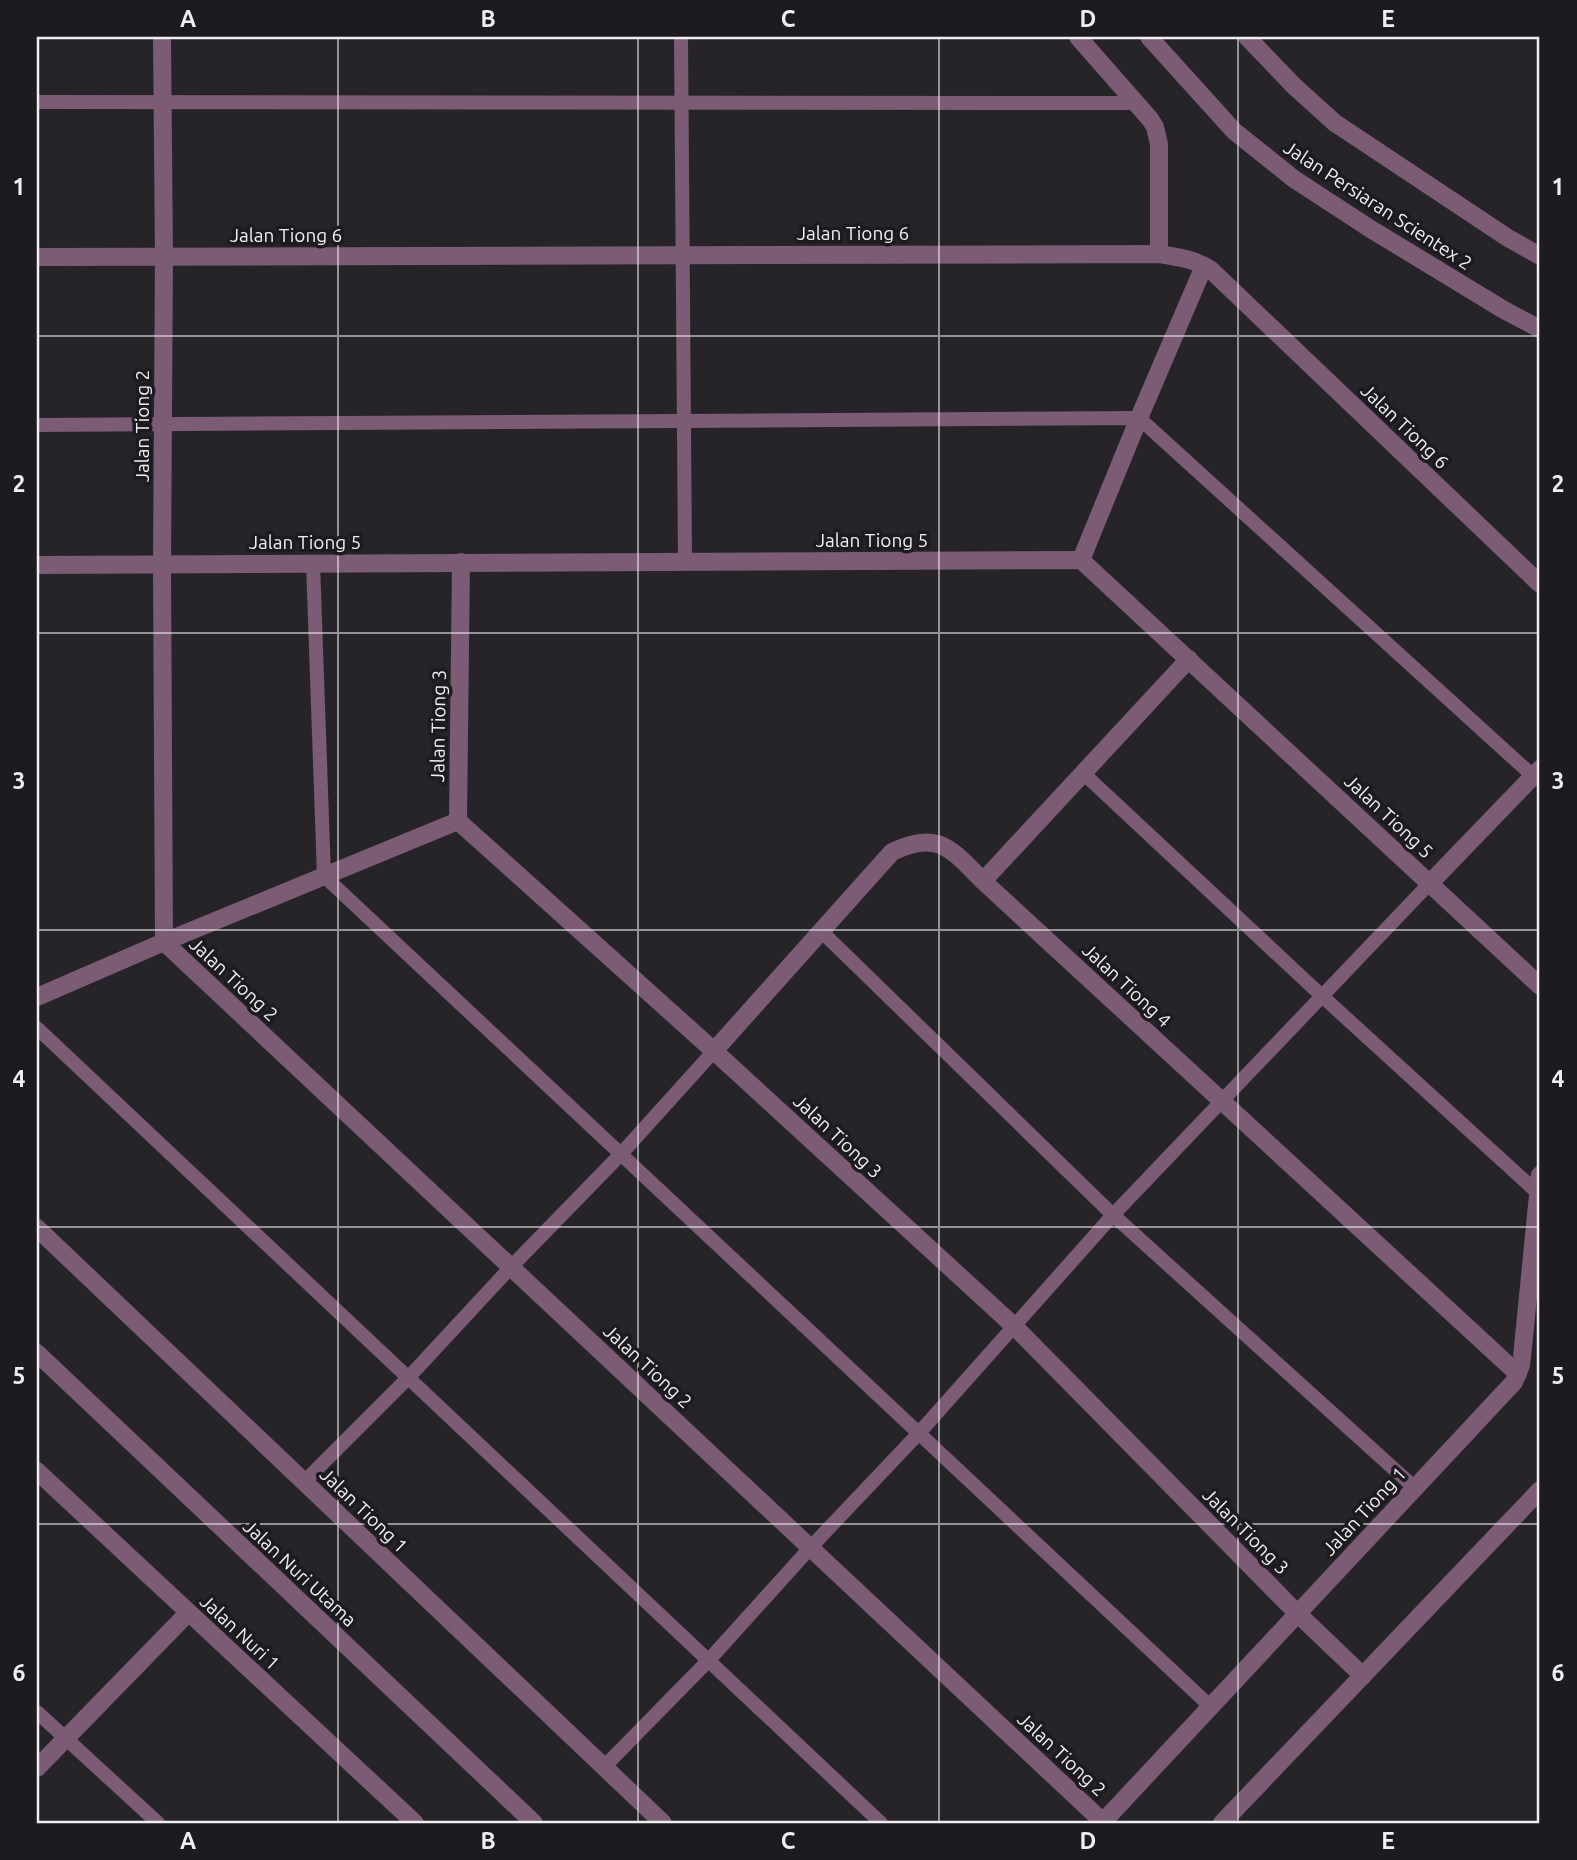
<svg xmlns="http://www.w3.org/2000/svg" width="1577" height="1860" font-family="Ubuntu,sans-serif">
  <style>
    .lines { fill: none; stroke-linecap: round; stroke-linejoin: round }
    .service { stroke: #7c5b75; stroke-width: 14 }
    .minor { stroke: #7c5b75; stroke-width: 18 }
    .tertiary { stroke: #7c5b75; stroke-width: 18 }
    .grid { fill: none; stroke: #efeef1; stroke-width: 2; stroke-opacity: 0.55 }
    .labels { text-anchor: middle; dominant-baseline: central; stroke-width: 7; stroke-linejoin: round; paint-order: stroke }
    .street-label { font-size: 19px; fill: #efeef1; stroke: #1d1b1f }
    .neatline { fill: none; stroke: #efeef1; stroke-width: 2.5 }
    .grid-label { font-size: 23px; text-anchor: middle; font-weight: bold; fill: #efeef1 }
  </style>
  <rect width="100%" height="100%" fill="#262429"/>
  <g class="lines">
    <g class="service">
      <path d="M681,37L685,562"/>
      <path d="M37,102L1137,103"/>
      <path d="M37,425L1139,418L1533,776"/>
      <path d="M313,563L324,876L1211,1707"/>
      <path d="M1083,773L1322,996L1539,1194"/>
      <path d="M821,931L1113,1215L1415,1488"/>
      <path d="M37,1028L881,1823"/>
      <path d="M304,1482L409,1377L511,1267L621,1154L714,1051"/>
      <path d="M37,1712L158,1823"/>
      <path d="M604,1767L708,1661L811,1547L919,1433L1113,1215L1430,883"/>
    </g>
    <g class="minor">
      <path d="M162,37L164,256L162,564L164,942L1103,1822"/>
      <path d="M1078,37L1150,119L1155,127L1159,144V254"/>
      <path d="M37,257L1159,254C1177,257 1195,259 1211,270L1540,584"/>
      <path d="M1081,560L1139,418L1204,266"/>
      <path d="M461,562L458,821L714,1051L1014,1326L1297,1613L1363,1676"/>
      <path d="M37,565L1081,560L1540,986"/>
      <path d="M983,881L1189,659"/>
      <path d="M1430,883L1540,769"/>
      <path d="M37,997L164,942L458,821"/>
      <path d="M714,1051L892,852C938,829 952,850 983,881L1518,1374"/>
      <path d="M37,1228L663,1823"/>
      <path d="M37,1353L534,1823"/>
      <path d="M37,1471L415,1823"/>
      <path d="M37,1768L188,1613"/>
      <path d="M1102,1823L1514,1382L1521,1365L1522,1357L1540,1175"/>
      <path d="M1222,1823L1540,1490"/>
    </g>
    <g class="tertiary">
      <path d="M1149,37L1234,131L1294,179L1369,228L1504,310L1540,329"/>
      <path d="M1247,37L1294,86L1335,123L1508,238L1540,256"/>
    </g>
  </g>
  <path class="grid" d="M338,37V1823M638,37V1823M939,37V1823M1238,37V1823M37,336H1540M37,633H1540M37,930H1540M37,1227H1540M37,1524H1540"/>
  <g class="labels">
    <g class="street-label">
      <text transform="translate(1378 205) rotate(33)">Jalan Persiaran Scientex 2</text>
      <text x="853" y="233">Jalan Tiong 6</text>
      <text x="286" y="235">Jalan Tiong 6</text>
      <text transform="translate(142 426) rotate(-90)">Jalan Tiong 2</text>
      <text transform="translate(1405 426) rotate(44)">Jalan Tiong 6</text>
      <text x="872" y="540">Jalan Tiong 5</text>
      <text x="305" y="542">Jalan Tiong 5</text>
      <text transform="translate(438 726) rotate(-89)">Jalan Tiong 3</text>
      <text transform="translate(1389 816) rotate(43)">Jalan Tiong 5</text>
      <text transform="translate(234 979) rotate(43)">Jalan Tiong 2</text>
      <text transform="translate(1127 985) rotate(43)">Jalan Tiong 4</text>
      <text transform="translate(838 1136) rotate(43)">Jalan Tiong 3</text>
      <text transform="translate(648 1366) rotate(43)">Jalan Tiong 2</text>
      <text transform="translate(364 1510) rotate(44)">Jalan Tiong 1</text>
      <text transform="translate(1364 1511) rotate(-47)">Jalan Tiong 1</text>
      <text transform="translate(1246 1531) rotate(45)">Jalan Tiong 3</text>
      <text transform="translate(300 1573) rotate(43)">Jalan Nuri Utama</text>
      <text transform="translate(240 1632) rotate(43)">Jalan Nuri 1</text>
      <text transform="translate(1062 1754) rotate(43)">Jalan Tiong 2</text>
    </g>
  </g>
  <rect width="1577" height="1860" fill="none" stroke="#1d1b1f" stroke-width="77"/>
  <rect x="38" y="38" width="1500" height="1784" class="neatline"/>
  <g class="grid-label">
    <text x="188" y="27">A</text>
    <text x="488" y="27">B</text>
    <text x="788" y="27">C</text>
    <text x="1088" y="27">D</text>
    <text x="1388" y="27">E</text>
    <text x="19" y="195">1</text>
    <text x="1558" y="195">1</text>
    <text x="19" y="492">2</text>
    <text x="1558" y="492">2</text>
    <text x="19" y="789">3</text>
    <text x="1558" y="789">3</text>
    <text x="19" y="1087">4</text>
    <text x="1558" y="1087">4</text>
    <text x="19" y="1384">5</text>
    <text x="1558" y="1384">5</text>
    <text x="19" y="1681">6</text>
    <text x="1558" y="1681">6</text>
    <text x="188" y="1849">A</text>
    <text x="488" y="1849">B</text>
    <text x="788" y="1849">C</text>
    <text x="1088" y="1849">D</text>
    <text x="1388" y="1849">E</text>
  </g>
</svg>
